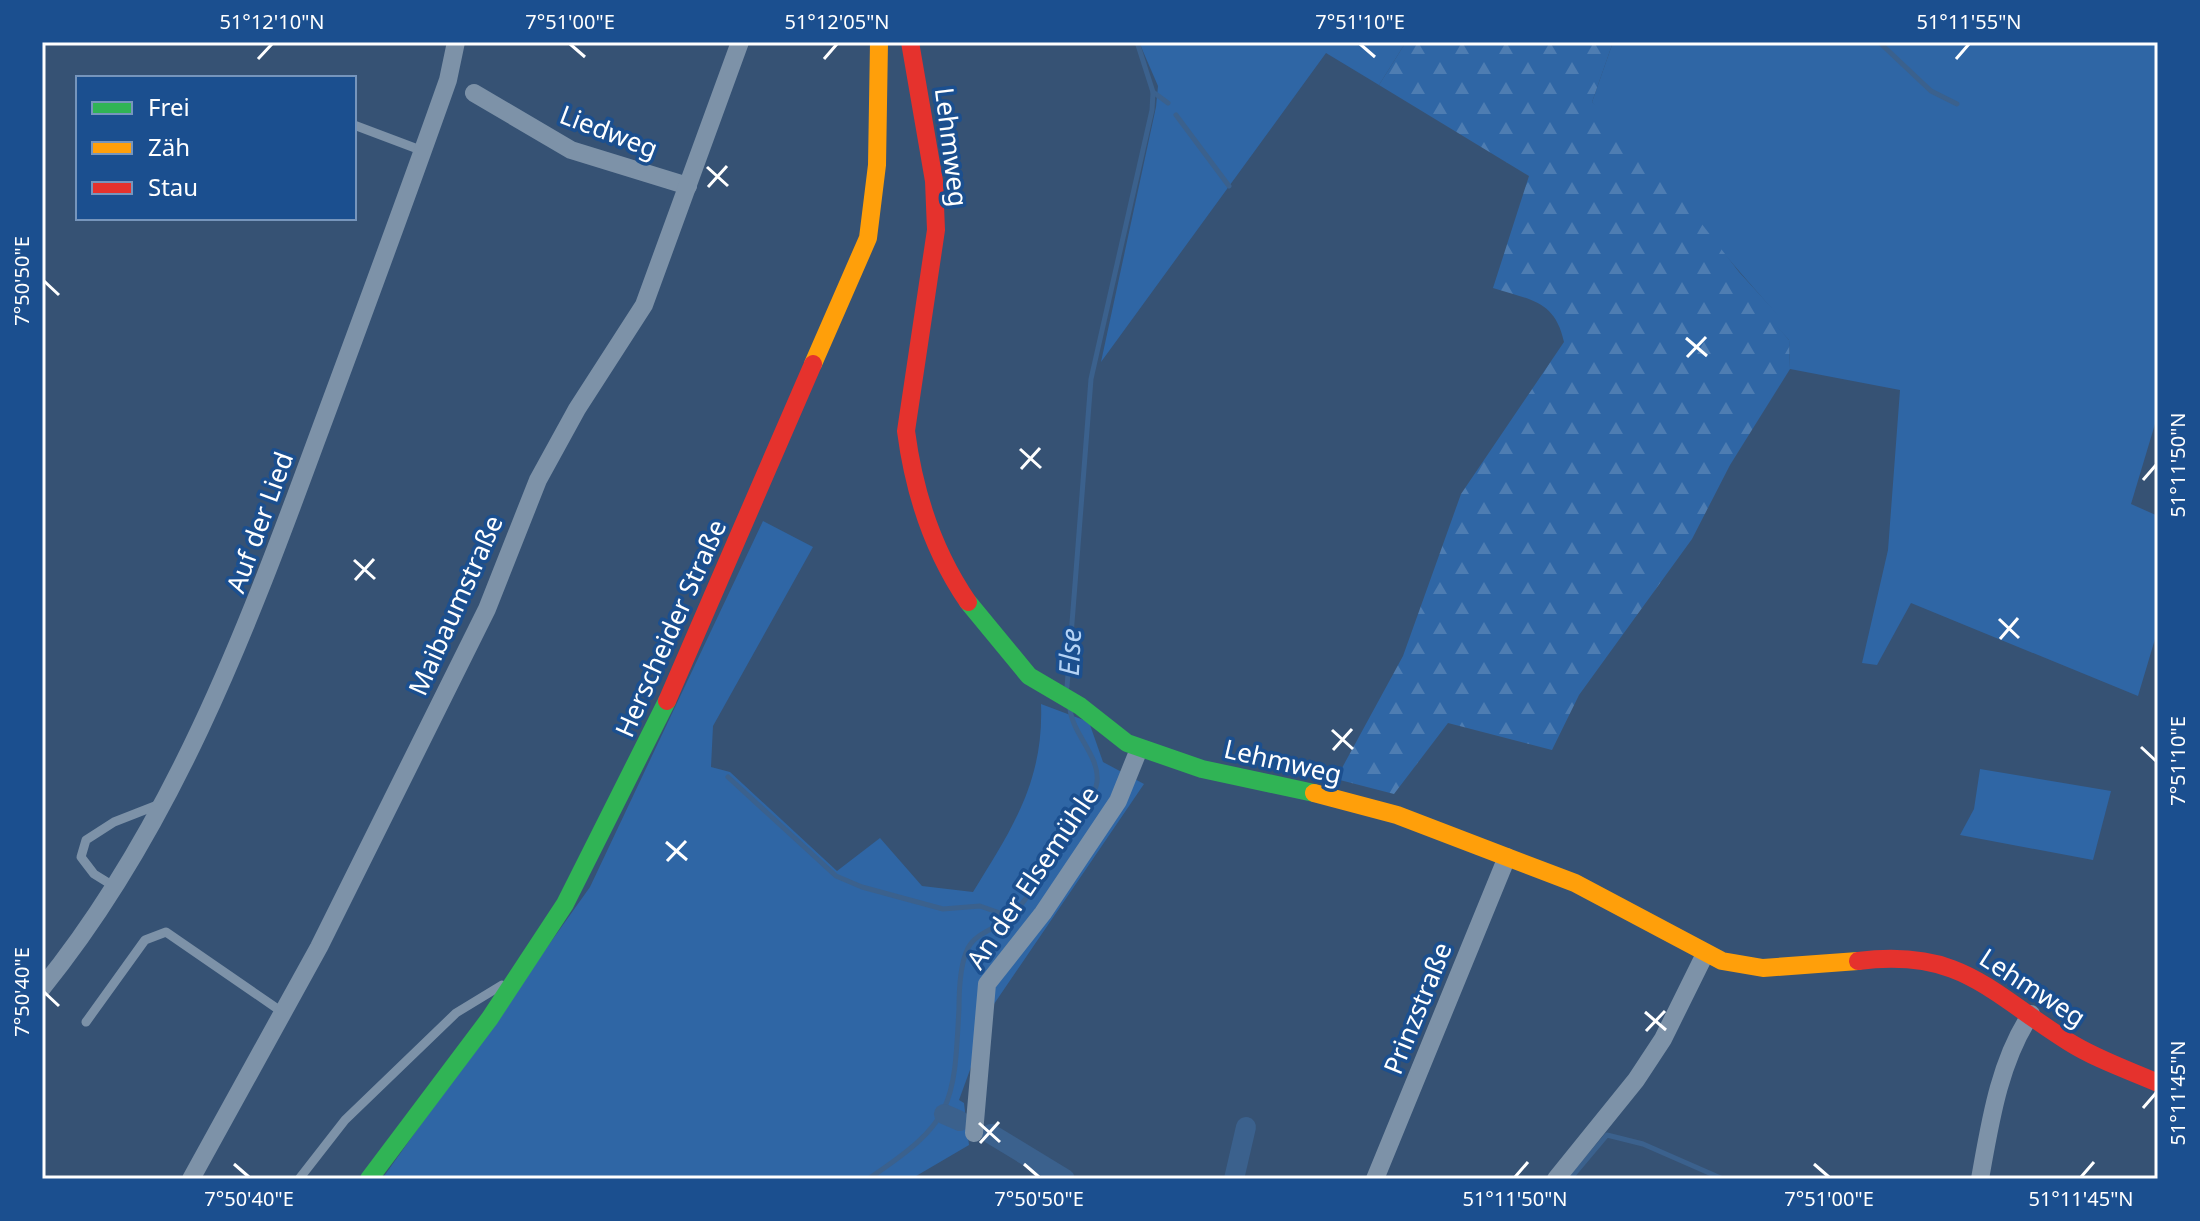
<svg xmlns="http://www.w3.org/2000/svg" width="2200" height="1221" font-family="'Noto Sans',sans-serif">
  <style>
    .grass { fill: #2f66a5 }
    .forest { fill: url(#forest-firs) }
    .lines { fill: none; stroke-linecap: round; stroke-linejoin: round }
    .stream { stroke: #3b618d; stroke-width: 5 }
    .canal { stroke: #3b618d; stroke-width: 20 }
    .lane { stroke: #7d92a8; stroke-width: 9 }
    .street { stroke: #7d92a8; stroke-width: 18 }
    .fast { stroke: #30b455; stroke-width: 18 }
    .slow { stroke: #ff9f0a; stroke-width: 18 }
    .jam { stroke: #e5322d; stroke-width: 18 }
    .ticks { fill: none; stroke: #fff; stroke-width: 3 }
    .labels { text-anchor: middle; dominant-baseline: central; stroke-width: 7; stroke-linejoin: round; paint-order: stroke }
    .street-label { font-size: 26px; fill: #fff; stroke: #1b4f8f }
    .water-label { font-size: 28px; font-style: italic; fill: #b5d3f5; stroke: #1b4f8f }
    .neatline { fill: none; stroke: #fff; stroke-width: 3 }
    .ticks-label { font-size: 20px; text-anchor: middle; fill: #fff }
  </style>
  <defs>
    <pattern id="forest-firs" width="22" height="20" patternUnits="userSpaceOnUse" patternTransform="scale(2)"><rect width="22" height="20" fill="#2f66a5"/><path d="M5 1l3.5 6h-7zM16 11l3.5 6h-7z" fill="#4e7db2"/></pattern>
  </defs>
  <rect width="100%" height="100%" fill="#365274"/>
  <g class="grass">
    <path d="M1139,42H1406L1379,85L1326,53L1101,362L1156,107L1158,86Z"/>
    <path d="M1613,42H2158V414L2131,504L2158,516V629L2138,696L1911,603L1877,665L1862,663L1888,550L1900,390L1790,369L1789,340L1773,323L1779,317L1592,102Z"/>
    <path d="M763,521L813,547L713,726L711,767L730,772L837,871L880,838L922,886L973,892C1012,829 1044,781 1041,704L1089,722L1103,762L1144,784L994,1004L959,1100L964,1103L969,1145L911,1179H382L590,887Z"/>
    <path d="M1980,769L2111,791L2093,860L1960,835L1974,809Z"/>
  </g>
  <path class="forest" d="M1406,42H1613L1592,102L1639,143L1739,272L1780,317L1774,323L1789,340L1790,369L1730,465L1692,539L1579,695L1552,750L1448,723L1394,794L1336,779L1403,656L1461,494L1564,342C1555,300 1530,300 1493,288L1529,176L1379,85Z"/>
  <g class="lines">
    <g class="stream">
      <path d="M1879,42L1931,91L1957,104"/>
      <path d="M1153,92L1168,103"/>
      <path d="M1176,115L1229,186"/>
      <path d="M1067,687L1091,379L1152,110L1153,92L1137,42"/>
      <path d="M728,777L836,876L862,887L943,909L980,906L1011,917"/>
      <path d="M868,1179C953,1122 954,1108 959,1008C959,991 960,964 968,948C977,931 1000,928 1012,916C1029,896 1094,805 1097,782C1100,756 1073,735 1070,709"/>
      <path d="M1570,1179L1607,1135L1643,1144L1723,1179"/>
    </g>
    <g class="canal">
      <path d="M944,1114L960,1121"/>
      <path d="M991,1134L1065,1179"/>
      <path d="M1234,1179L1246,1127"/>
    </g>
    <g class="lane">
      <path d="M354,125L423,151"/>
      <path d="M115,887L94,874L81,857L86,840L114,822L160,804"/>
      <path d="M86,1022L145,940L166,932L285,1014"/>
      <path d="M299,1179L345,1120L456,1013L502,985"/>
    </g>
    <g class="street">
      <path d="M474,93L571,150L688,186"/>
      <path d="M42,988C171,829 245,634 315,444C360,323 405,202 448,80L456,42"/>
      <path d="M974,1133L987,984L1043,913L1118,801L1139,749"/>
      <path d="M191,1179L319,947L487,609L538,480L577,409L644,305L740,42"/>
      <path d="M1375,1179L1507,857"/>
      <path d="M1556,1179L1636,1080L1663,1039L1705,954"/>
      <path d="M1980,1179C1990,1123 1999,1062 2031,1014"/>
    </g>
    <g class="fast">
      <path d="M968,602L1029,676L1080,706L1127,743L1202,769L1314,793"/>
      <path d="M369,1179L490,1018L565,904L667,701"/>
    </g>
    <g class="slow">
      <path d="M813,364L868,238L877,165L879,42"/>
      <path d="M1314,793L1397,815L1575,883L1722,961L1763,968L1858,961"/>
    </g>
    <g class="jam">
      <path d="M910,42L934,181L936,230L906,431C914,492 933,551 968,602"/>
      <path d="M667,701L813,364"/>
      <path d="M1858,961C1961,948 1989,992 2069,1042C2096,1059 2128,1070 2158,1083"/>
    </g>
  </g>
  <path class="ticks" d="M570,44L585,57M1360,44L1375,57M258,59L272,44M824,59L837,44M1956,59L1969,44M707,167L728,186M708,187L727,166M44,281L59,295M1686,338L1707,356M1687,357L1706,337M1020,449L1041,468M1021,469L1040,448M2143,480L2156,465M354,560L375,579M355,580L374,559M1999,619L2019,638M2000,639L2018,618M1332,730L1353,749M2141,747L2156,761M1333,750L1352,729M666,842L687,860M667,861L686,841M44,992L59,1006M1645,1012L1666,1030M1646,1031L1665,1011M2143,1108L2156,1093M979,1123L1000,1142M980,1143L999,1122M234,1164L249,1177M1024,1164L1039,1177M1814,1164L1829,1177M1515,1177L1528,1162M2081,1177L2094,1162"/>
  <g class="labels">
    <g class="street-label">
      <text transform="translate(609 131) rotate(21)">Liedweg</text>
      <text transform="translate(952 147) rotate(83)">Lehmweg</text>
      <text transform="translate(259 522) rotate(-70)">Auf der Lied</text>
      <text transform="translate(455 605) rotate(-66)">Maibaumstraße</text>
      <text transform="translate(670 628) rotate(-66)">Herscheider Straße</text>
      <text transform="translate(1283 761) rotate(13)">Lehmweg</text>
      <text transform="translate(1032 877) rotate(-56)">An der Elsemühle</text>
      <text transform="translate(2033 987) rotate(33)">Lehmweg</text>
      <text transform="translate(1417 1008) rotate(-68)">Prinzstraße</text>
    </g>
    <g class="water-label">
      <text transform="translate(1069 652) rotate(-87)">Else</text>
    </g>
  </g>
  <rect width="2200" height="1221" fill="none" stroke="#1b4f8f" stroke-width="88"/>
  <rect x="76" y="76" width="280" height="144" fill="#1b4f8f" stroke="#7695bc" stroke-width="2"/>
  <rect x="92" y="102" width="40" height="12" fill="#30b455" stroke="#7695bc" stroke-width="2"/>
  <text x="148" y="116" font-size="24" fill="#ffffff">Frei</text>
  <rect x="92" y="142" width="40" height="12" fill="#ff9f0a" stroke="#7695bc" stroke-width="2"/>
  <text x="148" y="156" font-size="24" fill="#ffffff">Zäh</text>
  <rect x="92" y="182" width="40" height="12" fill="#e5322d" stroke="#7695bc" stroke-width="2"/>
  <text x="148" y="196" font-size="24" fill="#ffffff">Stau</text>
  <rect x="44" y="44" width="2112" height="1133" class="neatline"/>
  <g class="ticks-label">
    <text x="272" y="29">51°12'10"N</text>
    <text x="570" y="29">7°51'00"E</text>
    <text x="837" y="29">51°12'05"N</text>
    <text x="1360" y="29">7°51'10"E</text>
    <text x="1969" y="29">51°11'55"N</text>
    <text transform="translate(22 281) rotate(-90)" y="7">7°50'50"E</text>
    <text transform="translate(2178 465) rotate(-90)" y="7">51°11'50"N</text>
    <text transform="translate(2178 761) rotate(-90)" y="7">7°51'10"E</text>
    <text transform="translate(22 992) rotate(-90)" y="7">7°50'40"E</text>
    <text transform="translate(2178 1093) rotate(-90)" y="7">51°11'45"N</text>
    <text x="249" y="1206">7°50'40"E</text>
    <text x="1039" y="1206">7°50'50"E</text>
    <text x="1515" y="1206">51°11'50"N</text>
    <text x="1829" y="1206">7°51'00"E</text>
    <text x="2081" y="1206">51°11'45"N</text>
  </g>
</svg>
